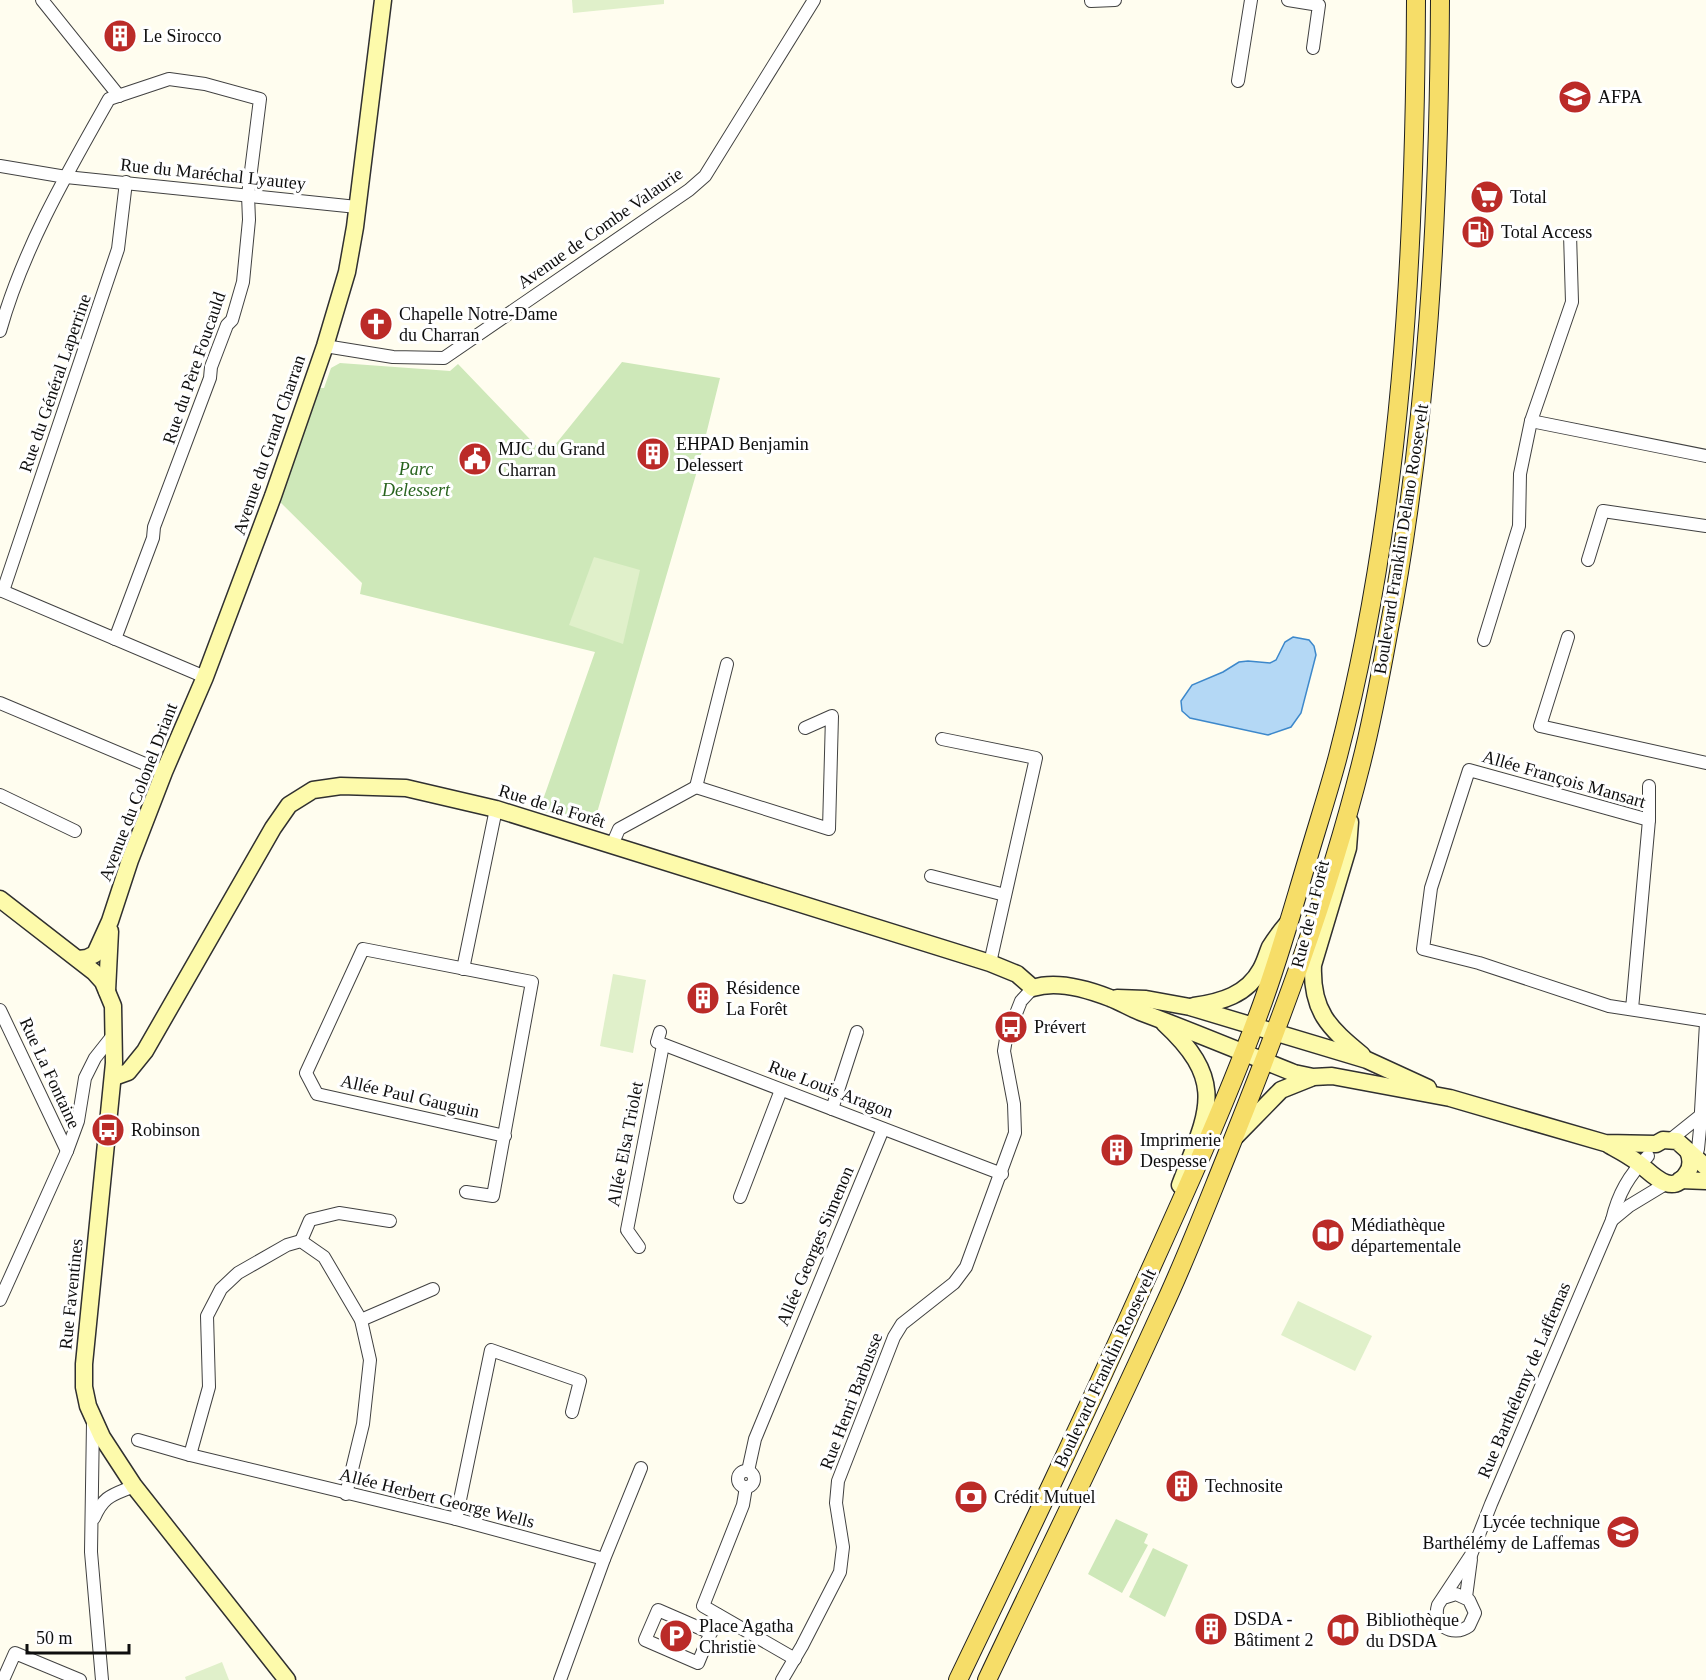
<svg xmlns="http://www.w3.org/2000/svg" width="1706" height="1680" font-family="'Times New Roman',serif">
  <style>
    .green { fill: #cee8b9 }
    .pitch { fill: #e0f0ca }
    .water { fill: #b4d8f5; stroke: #3d88cb; stroke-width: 1.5 }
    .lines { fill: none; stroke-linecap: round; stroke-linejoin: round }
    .street-casing { stroke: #414141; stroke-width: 14 }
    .secondary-casing { stroke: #303030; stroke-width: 19 }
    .primary-casing { stroke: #1f1f1f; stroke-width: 20 }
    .street { stroke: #fff; stroke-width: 12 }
    .secondary { stroke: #fdfaab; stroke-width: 16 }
    .primary { stroke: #f6dd68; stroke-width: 18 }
    .labels { text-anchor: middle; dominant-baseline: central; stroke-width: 6; stroke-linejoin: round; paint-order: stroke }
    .poi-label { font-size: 18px; fill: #0e0e0e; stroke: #fff; text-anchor: start }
    .street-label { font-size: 18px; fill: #0e0e0e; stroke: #fff }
    .park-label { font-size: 18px; font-style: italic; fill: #29641f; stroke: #fff }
  </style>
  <rect width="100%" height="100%" fill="#fffdef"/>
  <g class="green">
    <path d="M622,362L720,378L697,471L594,823L539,811L595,652L360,594L362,583L279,501L318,388H324L331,368L340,363L450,371L458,364L546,456Z"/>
    <path d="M1116,1519L1148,1534L1144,1543L1148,1545L1122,1593L1088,1574Z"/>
    <path d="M1153,1548L1188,1565L1165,1617L1129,1597Z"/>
  </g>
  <g class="pitch">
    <path d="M572,0H664V4L573,13Z"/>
    <path d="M594,557L640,570L623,644L569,625Z"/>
    <path d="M613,974L646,980L633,1053L600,1046Z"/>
    <path d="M1298,1301L1372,1336L1355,1371L1281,1335Z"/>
    <path d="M222,1662L229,1680H186L185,1677Z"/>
  </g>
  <path class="water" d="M1293,637L1309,640L1314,646L1316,655L1301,713L1291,727L1268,735L1190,718L1182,711L1181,701L1192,685L1223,672L1239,662L1248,661L1270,663L1276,660L1285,642Z"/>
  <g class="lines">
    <defs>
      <g id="street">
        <path d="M42,0L119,96"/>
        <path d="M1288,0L1319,5L1313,48"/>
        <path d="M1091,1L1115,0"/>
        <path d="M1238,81L1251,0"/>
        <path d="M0,166L66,177L357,207"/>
        <path d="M0,331C23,249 67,173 109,99L169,79L205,84L260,99L248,195L249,220L243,282L232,320L227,325L211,367L210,378L154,527L153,538L115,639"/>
        <path d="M325,346L393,357L444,358L689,190L705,176L814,0"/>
        <path d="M1531,421L1706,456"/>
        <path d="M1588,560L1603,511L1706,526"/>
        <path d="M0,590L205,677"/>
        <path d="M3,591L118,249L126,182"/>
        <path d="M1568,637L1540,726L1706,763"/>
        <path d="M1484,640L1519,526L1520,474L1531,421L1572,302L1570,234"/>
        <path d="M0,703L164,772"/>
        <path d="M942,739L1036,758L990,963"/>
        <path d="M1649,786V820"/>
        <path d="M696,787L829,829L832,716L805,728"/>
        <path d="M696,787L727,664"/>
        <path d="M0,795L75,831"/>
        <path d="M612,845L619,829L696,787"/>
        <path d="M931,876L1005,895"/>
        <path d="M463,969L496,809"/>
        <path d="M1632,1009L1649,820L1469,770L1431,888L1423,949L1479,963L1609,1006L1706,1021"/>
        <path d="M0,1010L67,1151"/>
        <path d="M660,1032L657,1042L1002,1174"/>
        <path d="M832,1109L857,1032"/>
        <path d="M1670,1140L1700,1116"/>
        <path d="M1694,1162L1698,1149L1700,1129L1706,1023"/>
        <path d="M466,1192L493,1196L532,982L363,949L306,1073L317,1094L505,1136"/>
        <path d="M740,1197L781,1090"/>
        <path d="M1612,1220L1629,1206L1667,1183"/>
        <path d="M301,1241L310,1220L339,1213L390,1221"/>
        <path d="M639,1247L627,1230L663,1045"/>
        <path d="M0,1300L67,1151L78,1121L85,1078L95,1058L114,1034"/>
        <path d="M361,1320L433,1289"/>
        <path d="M93,1422L91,1552L102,1680"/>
        <path d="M138,1440L190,1455L456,1519L604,1559"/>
        <path d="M190,1455L209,1387L207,1316L221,1289L238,1273L287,1245L301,1241L324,1257L361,1320L370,1360L363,1424L346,1494"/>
        <path d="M748,1471L755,1439L883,1129"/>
        <circle cx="746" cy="1479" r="8"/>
        <path d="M746,1487L743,1505L703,1606L795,1659"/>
        <path d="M94,1518C104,1495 113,1495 134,1486"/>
        <path d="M456,1519L491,1350L580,1381L572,1412"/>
        <path d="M1466,1597L1471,1559"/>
        <path d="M1443,1598L1456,1594L1469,1600L1475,1613L1469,1626C1452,1638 1432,1625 1438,1605L1471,1555L1491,1504L1612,1220C1618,1194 1629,1175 1648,1156"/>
        <path d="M711,1633L658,1610L645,1640L698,1663L718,1615"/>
        <path d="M3,1680L15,1653L80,1680"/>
        <path d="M560,1680L604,1559L641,1468"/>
        <path d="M782,1680L802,1646L840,1572L843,1547L836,1503L838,1481L894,1337L902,1324L954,1283L966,1267L1015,1133L1014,1104L1004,1051L1006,1039L1021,1001L1033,988"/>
      </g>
      <g id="secondary">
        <path d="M1350,822L1348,848L1313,965C1311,1011 1329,1028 1362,1055"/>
        <path d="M0,899L94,972L103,982L113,1006L114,1063L84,1364V1387L88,1406L102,1437L134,1486L287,1680"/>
        <path d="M79,959L87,958L95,954L110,921L130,860L164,772L205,677L273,496L325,346L347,272L355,227L383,0"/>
        <path d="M107,991L110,931"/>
        <path d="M1117,998L1146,999L1190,1007L1367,1060L1428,1088"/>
        <path d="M1194,1006C1221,1002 1247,995 1261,969C1265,962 1267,954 1270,947C1275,939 1281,931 1287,924"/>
        <path d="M1164,1023C1229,1083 1207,1113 1180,1185"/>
        <path d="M114,1077L128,1072L145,1051L273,828L289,805L313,790L341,786L406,788L496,809L990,963L1017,974L1033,988C1057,980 1087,989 1110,998C1121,1002 1132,1009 1143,1013C1194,1032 1244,1053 1294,1073L1313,1077L1332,1076L1450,1098L1605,1143L1656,1144L1663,1140L1677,1141L1706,1167"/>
        <path d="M1236,1136L1281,1090L1311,1078"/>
        <path d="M1609,1145C1618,1150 1628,1155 1637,1162C1651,1172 1671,1199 1687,1173C1692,1166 1691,1158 1688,1151"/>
        <path d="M1680,1180L1706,1181"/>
      </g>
      <g id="primary">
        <path d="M958,1680C1022,1547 1086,1414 1146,1279C1185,1193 1224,1107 1257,1018C1277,966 1292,911 1308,858C1318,824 1329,790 1338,756C1402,510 1415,253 1416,0"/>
        <path d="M987,1680C1045,1557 1105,1436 1161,1312C1185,1261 1205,1209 1226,1157C1278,1028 1327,899 1361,764C1372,721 1380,678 1388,634C1428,425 1439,213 1440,0"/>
      </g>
    </defs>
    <use href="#street" class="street-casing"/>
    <use href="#secondary" class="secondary-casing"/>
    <use href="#primary" class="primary-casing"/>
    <use href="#street" class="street"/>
    <use href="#secondary" class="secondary"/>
    <use href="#primary" class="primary"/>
  </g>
  <defs>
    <symbol id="building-disc" viewBox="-11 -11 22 22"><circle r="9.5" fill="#bb2b28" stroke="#fff"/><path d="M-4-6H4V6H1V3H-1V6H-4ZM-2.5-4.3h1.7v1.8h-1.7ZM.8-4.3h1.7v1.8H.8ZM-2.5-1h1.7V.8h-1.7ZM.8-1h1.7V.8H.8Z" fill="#fff"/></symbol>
    <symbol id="school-disc" viewBox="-11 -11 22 22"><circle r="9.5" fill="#bb2b28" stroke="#fff"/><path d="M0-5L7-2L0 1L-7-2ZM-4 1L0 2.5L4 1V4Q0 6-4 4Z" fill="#fff"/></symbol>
    <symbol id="supermarket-disc" viewBox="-11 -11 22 22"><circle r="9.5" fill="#bb2b28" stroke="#fff"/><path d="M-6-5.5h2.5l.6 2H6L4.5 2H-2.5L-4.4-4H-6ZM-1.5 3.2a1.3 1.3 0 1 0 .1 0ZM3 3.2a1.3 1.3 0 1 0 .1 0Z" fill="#fff"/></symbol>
    <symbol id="fuel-disc" viewBox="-11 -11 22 22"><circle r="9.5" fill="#bb2b28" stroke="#fff"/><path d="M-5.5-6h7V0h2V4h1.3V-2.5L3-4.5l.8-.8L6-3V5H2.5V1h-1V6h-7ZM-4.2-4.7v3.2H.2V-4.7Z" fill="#fff"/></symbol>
    <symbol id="church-disc" viewBox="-11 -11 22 22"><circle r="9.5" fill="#bb2b28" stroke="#fff"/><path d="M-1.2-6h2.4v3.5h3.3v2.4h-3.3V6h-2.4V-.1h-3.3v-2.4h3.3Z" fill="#fff"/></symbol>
    <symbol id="civic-disc" viewBox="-11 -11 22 22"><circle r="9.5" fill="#bb2b28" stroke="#fff"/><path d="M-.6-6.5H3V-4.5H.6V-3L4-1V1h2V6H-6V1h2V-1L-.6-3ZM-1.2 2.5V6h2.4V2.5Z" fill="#fff"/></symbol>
    <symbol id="bus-disc" viewBox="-11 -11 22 22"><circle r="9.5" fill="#bb2b28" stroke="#fff"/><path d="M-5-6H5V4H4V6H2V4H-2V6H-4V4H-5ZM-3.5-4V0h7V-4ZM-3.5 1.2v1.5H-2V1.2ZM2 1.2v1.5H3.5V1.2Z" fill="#fff"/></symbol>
    <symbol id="library-disc" viewBox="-11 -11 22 22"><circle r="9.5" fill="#bb2b28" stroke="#fff"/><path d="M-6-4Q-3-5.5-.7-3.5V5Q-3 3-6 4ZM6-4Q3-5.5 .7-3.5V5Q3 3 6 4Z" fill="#fff"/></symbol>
    <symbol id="bank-disc" viewBox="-11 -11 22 22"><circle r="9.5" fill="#bb2b28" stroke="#fff"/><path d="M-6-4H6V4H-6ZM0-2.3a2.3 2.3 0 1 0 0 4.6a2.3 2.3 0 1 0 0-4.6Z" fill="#fff"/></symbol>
    <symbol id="parking-disc" viewBox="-11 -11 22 22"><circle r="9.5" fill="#bb2b28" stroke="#fff"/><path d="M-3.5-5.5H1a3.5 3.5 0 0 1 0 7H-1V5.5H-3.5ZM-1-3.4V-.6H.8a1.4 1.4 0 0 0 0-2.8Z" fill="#fff"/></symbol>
  </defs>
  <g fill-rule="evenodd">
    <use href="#building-disc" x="101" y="17" width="38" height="38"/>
    <use href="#school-disc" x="1556" y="78" width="38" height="38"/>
    <use href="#supermarket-disc" x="1468" y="178" width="38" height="38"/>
    <use href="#fuel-disc" x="1459" y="213" width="38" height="38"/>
    <use href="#church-disc" x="357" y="305" width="38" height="38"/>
    <use href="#building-disc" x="634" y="435" width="38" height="38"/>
    <use href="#civic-disc" x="456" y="440" width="38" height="38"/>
    <use href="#building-disc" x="684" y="979" width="38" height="38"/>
    <use href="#bus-disc" x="992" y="1008" width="38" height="38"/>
    <use href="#bus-disc" x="89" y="1111" width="38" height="38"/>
    <use href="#building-disc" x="1098" y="1131" width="38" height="38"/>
    <use href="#library-disc" x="1309" y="1216" width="38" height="38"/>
    <use href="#building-disc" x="1163" y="1467" width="38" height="38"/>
    <use href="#bank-disc" x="952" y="1478" width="38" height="38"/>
    <use href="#school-disc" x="1604" y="1513" width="38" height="38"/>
    <use href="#building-disc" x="1192" y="1610" width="38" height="38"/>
    <use href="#library-disc" x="1324" y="1611" width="38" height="38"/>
    <use href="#parking-disc" x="657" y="1617" width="38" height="38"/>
  </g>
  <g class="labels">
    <g class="poi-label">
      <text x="143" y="36">Le Sirocco</text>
      <text x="1598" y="97">AFPA</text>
      <text x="1510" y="197">Total</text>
      <text x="1501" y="232">Total Access</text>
      <text x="399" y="314">Chapelle Notre-Dame<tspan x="399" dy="21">du Charran</tspan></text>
      <text x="676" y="444">EHPAD Benjamin<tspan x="676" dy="21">Delessert</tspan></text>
      <text x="498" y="449">MJC du Grand<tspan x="498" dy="21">Charran</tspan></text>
      <text x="726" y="988">Résidence<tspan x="726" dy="21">La Forêt</tspan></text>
      <text x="1034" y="1027">Prévert</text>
      <text x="131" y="1130">Robinson</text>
      <text x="1140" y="1140">Imprimerie<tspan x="1140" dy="21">Despesse</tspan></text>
      <text x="1351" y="1225">Médiathèque<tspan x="1351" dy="21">départementale</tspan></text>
      <text x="1205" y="1486">Technosite</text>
      <text x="994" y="1497">Crédit Mutuel</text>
      <text x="1600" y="1522" text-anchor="end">Lycée technique<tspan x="1600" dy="21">Barthélémy de Laffemas</tspan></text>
      <text x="1234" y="1619">DSDA -<tspan x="1234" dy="21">Bâtiment 2</tspan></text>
      <text x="1366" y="1620">Bibliothèque<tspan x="1366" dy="21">du DSDA</tspan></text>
      <text x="699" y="1626">Place Agatha<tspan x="699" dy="21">Christie</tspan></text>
    </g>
    <g class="street-label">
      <text transform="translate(213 174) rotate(6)">Rue du Maréchal Lyautey</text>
      <text transform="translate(600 228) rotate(-35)">Avenue de Combe Valaurie</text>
      <text transform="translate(194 368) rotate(-71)">Rue du Père Foucauld</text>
      <text transform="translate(55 383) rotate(-71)">Rue du Général Laperrine</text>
      <text transform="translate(269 445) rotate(-71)">Avenue du Grand Charran</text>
      <text transform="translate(1401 539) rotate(-81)">Boulevard Franklin Delano Roosevelt</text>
      <text transform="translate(1564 779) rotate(16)">Allée François Mansart</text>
      <text transform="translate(138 792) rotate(-69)">Avenue du Colonel Driant</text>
      <text transform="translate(552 806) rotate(17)">Rue de la Forêt</text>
      <text transform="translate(1310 914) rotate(-76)">Rue de la Forêt</text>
      <text transform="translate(50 1073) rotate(65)">Rue La Fontaine</text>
      <text transform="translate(831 1089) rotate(21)">Rue Louis Aragon</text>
      <text transform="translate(410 1096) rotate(13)">Allée Paul Gauguin</text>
      <text transform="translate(625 1144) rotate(-79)">Allée Elsa Triolet</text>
      <text transform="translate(815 1246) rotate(-67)">Allée Georges Simenon</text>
      <text transform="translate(71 1294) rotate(-84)">Rue Faventines</text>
      <text transform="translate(1105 1368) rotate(-65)">Boulevard Franklin Roosevelt</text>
      <text transform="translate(1524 1380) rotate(-67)">Rue Barthélemy de Laffemas</text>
      <text transform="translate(851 1401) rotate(-69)">Rue Henri Barbusse</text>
      <text transform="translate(437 1498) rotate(14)">Allée Herbert George Wells</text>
    </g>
    <g class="park-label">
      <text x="416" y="469">Parc<tspan x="416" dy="21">Delessert</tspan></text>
    </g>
  </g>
  <path d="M27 1644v9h102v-9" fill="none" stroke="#0e0e0e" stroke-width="3"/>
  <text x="36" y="1644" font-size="18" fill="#0e0e0e" stroke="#ffffff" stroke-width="4.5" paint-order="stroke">50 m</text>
</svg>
